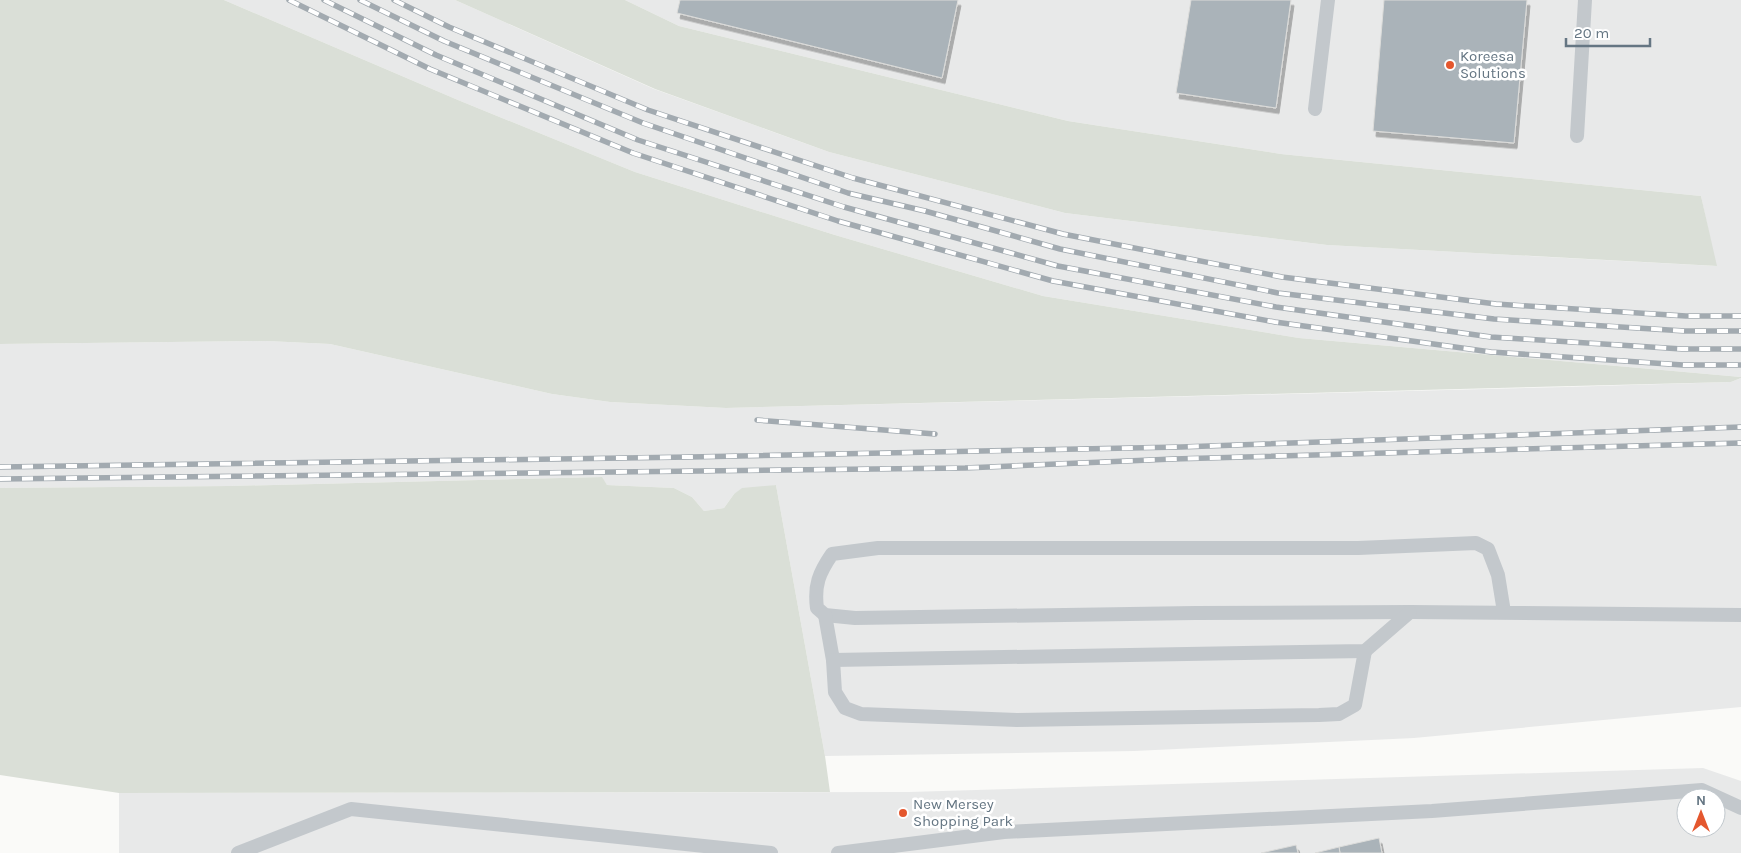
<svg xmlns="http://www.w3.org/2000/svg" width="1741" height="853" font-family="Karla,sans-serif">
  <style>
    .built { fill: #e8e9e9; fill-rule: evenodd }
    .green { fill: #dadfd7 }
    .building { fill: #aab3b9; stroke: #dcdcda; filter: url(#shadow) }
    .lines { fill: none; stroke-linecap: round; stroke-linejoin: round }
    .lane { stroke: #c3c8cc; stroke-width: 14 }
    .rail-casing { stroke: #a2aab0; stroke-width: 5.5 }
    .rail { stroke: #fff; stroke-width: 4; stroke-dasharray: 11; stroke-linecap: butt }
    .poi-dot { fill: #e4572e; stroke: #fff; stroke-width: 2 }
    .labels { text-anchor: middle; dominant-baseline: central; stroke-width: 5; stroke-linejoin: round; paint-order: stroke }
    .poi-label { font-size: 15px; fill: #657683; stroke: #fff; text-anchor: start }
  </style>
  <defs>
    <filter id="shadow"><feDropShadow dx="3" dy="5.5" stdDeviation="0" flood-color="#0004"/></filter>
  </defs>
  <rect width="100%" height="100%" fill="#fafaf8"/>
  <g class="built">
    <path d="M224,0H455L654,89L829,152L1065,213L1327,245L1716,266L1701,196L1281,154L1068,121L679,26L625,0H1741V377L1299,338L1043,296L835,235L635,172L458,100Z"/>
    <path d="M267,341L330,344L552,394L610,402L726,408L1565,387L1731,382L1741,378V707L1414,738L1134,751L825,756L776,485L734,494L724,508L704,511L692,497L674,488L607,485L601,477L229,486L0,488V344Z"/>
    <path d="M1703,768L1741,781V853H119V793L909,792ZM1686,798H1716V828H1686Z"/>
  </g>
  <g class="green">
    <path d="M0,0H224L458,100L635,172L835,235L1043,296L1299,338L1741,377V378L1731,382L726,408L610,402L552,394L330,344L267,341L0,344Z"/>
    <path d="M455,0H625L679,26L1068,121L1281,154L1701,196L1717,266L1327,245L1065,213L829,152L655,89Z"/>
    <path d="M602,477L607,485L674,488L692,497L704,511L724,508L734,494L742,488L776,485L825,756L830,792L119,793L0,775V488L229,486Z"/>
  </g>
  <g class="building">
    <path d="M680,0H958L942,78L677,13Z"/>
    <path d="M1191,0H1291L1276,108L1176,93Z"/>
    <path d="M1384,0H1527L1514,143L1373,131Z"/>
    <path d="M1379,838L1382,853H1340L1339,847Z"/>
    <path d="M1296,845L1298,853H1261Z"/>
    <path d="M1339,847L1340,853H1315Z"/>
  </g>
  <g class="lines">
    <g class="lane">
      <path d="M1315,109L1328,0"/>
      <path d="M1577,136L1585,0"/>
      <path d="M1504,612L1498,575L1488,549L1476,543L1358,548H878L832,554C819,573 814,585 817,608L825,615L855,618L1195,613L1410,612L1741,615"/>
      <path d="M825,615L833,660L1365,651L1410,612"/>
      <path d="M833,660L835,692L845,708L861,714L1017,720L1319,715L1339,714L1355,705L1365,651"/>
      <path d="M238,853L351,809L771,853"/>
      <path d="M838,853L1004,832L1432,811L1702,790L1741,808"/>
    </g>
    <defs>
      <g id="rail">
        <path d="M289,0L430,69L633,153L838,221L1053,281L1275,322L1491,352L1683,365H1741"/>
        <path d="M324,0L436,55L638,140L844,207L1058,266L1276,307L1491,337L1682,349H1741"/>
        <path d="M360,0L444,41L643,123L848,193L925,211L1060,249L1278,293L1494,319L1685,331H1741"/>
        <path d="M394,0L449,27L648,110L853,178L1063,234L1282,277L1496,304L1686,316H1741"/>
        <path d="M757,420L935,434"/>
        <path d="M0,467L690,457L1181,447L1741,427"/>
        <path d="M0,479L965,468L1173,459L1741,443"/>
      </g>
    </defs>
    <use href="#rail" class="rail-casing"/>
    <use href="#rail" class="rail"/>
  </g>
  <g class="poi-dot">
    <circle cx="1450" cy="65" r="5"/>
    <circle cx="903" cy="813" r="5"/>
  </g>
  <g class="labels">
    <g class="poi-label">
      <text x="1460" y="56">Koreesa<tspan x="1460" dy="17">Solutions</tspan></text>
      <text x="913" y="804">New Mersey<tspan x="913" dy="17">Shopping Park</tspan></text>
    </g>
  </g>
  <g transform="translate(1701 813)"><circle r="24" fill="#ffffff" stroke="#c1c8cd"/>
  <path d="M0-4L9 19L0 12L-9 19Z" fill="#e4572e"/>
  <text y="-8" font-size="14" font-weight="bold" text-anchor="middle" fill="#657683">N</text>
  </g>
  <path d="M1566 38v8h84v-8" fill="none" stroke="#657683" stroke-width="2.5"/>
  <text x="1574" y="38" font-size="15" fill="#657683" stroke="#ffffff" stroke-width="4" paint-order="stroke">20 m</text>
</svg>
